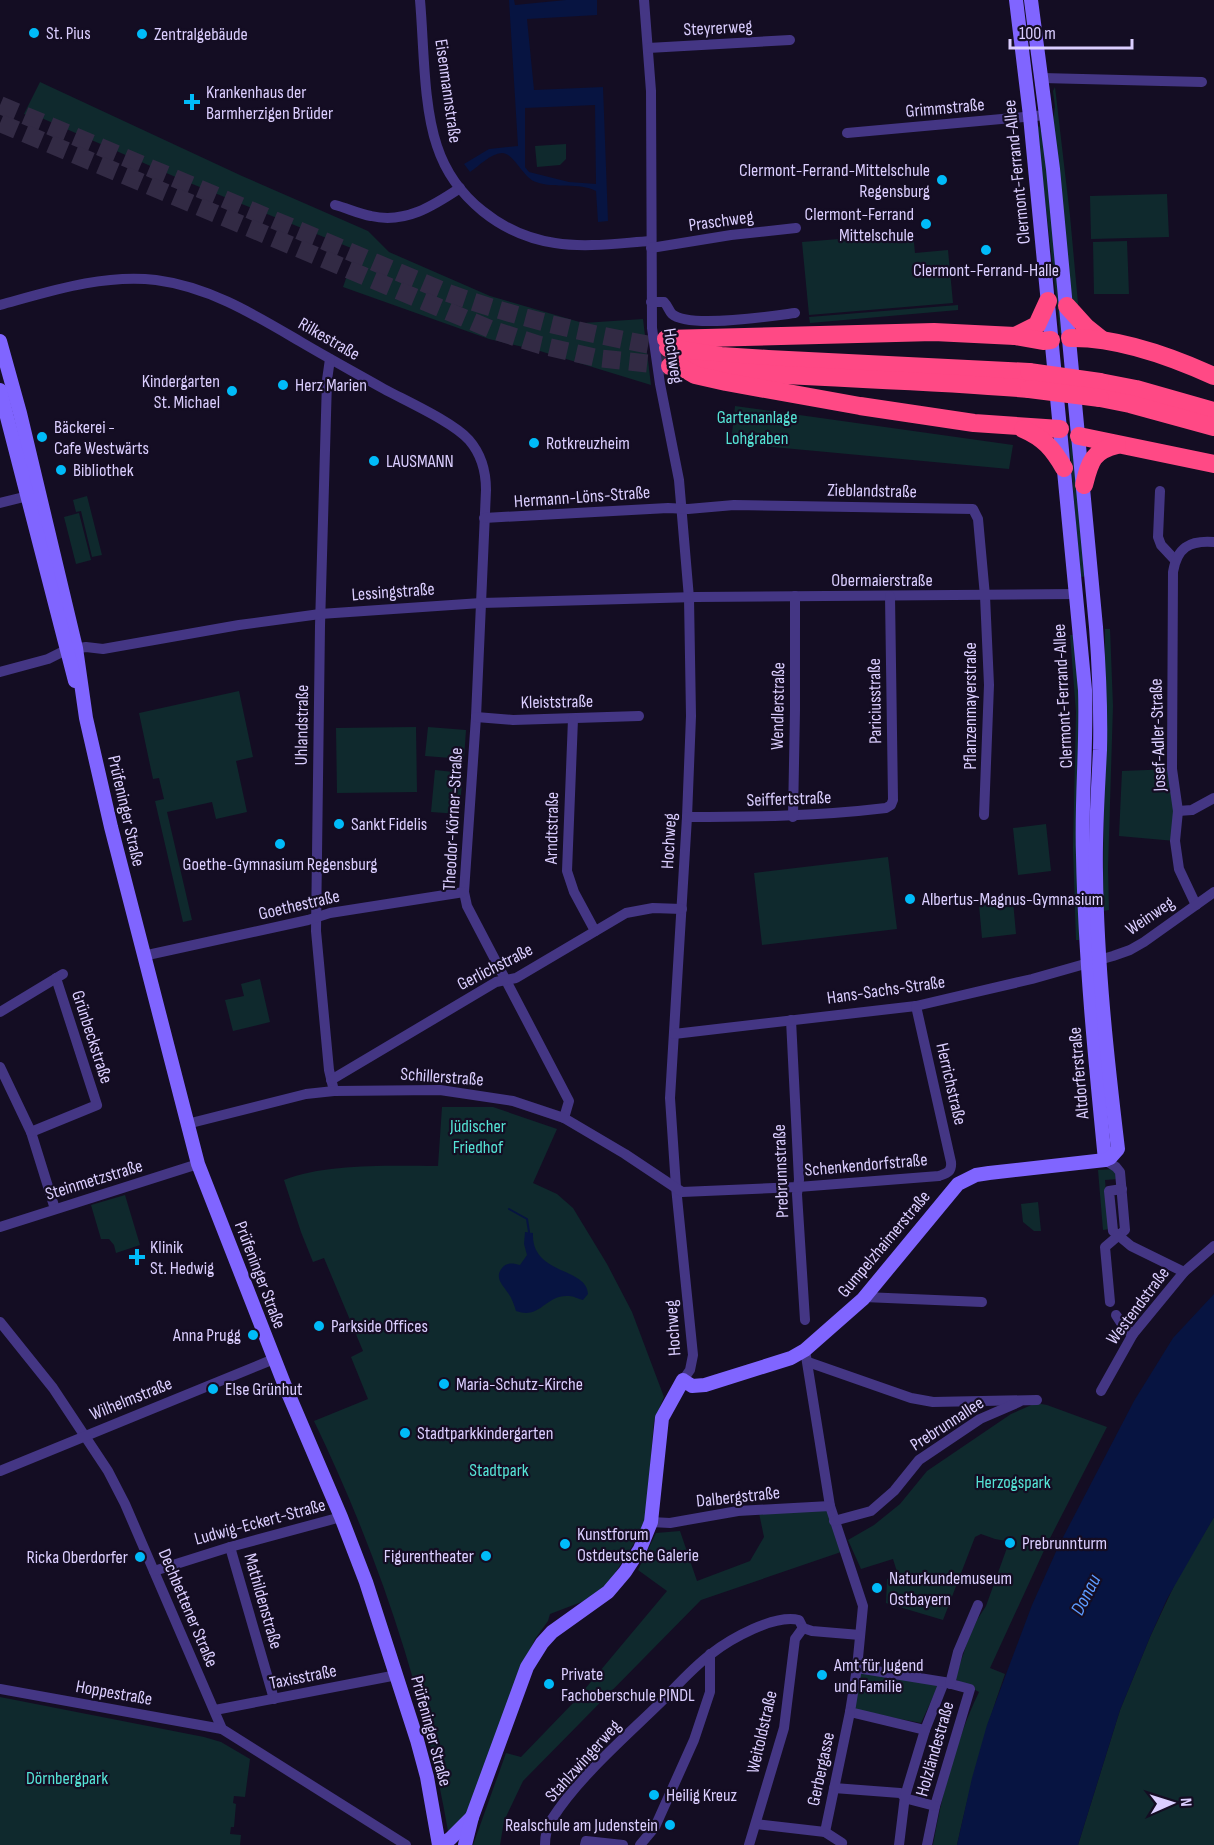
<svg xmlns="http://www.w3.org/2000/svg" width="1214" height="1845" font-family="'Sofia Sans Condensed',sans-serif">
  <style>
    .green { fill: #0f292d }
    .water { fill: #071441; fill-rule: evenodd }
    .lines { fill: none; stroke-linecap: round; stroke-linejoin: round }
    .stream { stroke: #071441; stroke-width: 2 }
    .highway-tunnel { stroke: #322a44; stroke-width: 18; stroke-dasharray: 18 9; stroke-linecap: butt }
    .street { stroke: #443684; stroke-width: 10 }
    .secondary { stroke: #8065ff; stroke-width: 14 }
    .highway { stroke: #ff4985; stroke-width: 18 }
    .highway-bridge { stroke: #ff4985; stroke-width: 18 }
    .poi-dot { fill: #00bbf9; stroke: #140d23; stroke-width: 2 }
    .labels { text-anchor: middle; dominant-baseline: central; stroke-width: 4.5; stroke-linejoin: round; paint-order: stroke }
    .street-label { font-size: 18px; fill: #dbceff; stroke: #140d23 }
    .poi-label { font-size: 18px; fill: #dbceff; stroke: #140d23; text-anchor: start }
    .park-label { font-size: 18px; fill: #55e4d6; stroke: #140d23 }
    .water-label { font-size: 20px; font-style: italic; fill: #5c9bff; stroke: #140d23 }
  </style>
  <rect width="100%" height="100%" fill="#140d23"/>
  <g class="green">
    <path d="M40,82L242,176L368,231L389,252L490,296L583,323L643,319L651,385L540,351L489,339L343,287L356,250L180,179L37,116L35,118L24,114Z"/>
    <path d="M1055,87L1070,216L1079,314L1072,299L1070,284L1053,120L1055,107L1053,91Z"/>
    <path d="M1039,126C1046,140 1044,159 1050,175L1066,333H1060C1053,264 1044,196 1037,127Z"/>
    <path d="M566,144V159L560,165L537,167L535,146Z"/>
    <path d="M1167,194L1169,237L1091,239L1090,196Z"/>
    <path d="M913,233L915,253L948,250L953,303L809,315L802,242Z"/>
    <path d="M1127,241L1129,294H1094L1093,242Z"/>
    <path d="M958,305V310L810,323L809,317Z"/>
    <path d="M735,406L1013,445L1009,469L731,443Z"/>
    <path d="M1069,436L1073,437L1089,576L1080,577Z"/>
    <path d="M87,496L102,555L92,557L81,511L76,512L73,500Z"/>
    <path d="M79,513L91,560L76,564L64,517Z"/>
    <path d="M1105,629H1110L1113,706L1108,868L1109,910L1103,911Z"/>
    <path d="M1070,635H1075L1083,704L1079,940H1076L1073,848L1076,712Z"/>
    <path d="M239,691L253,757L236,761L247,812L216,819L212,802L167,812L192,920L183,922L155,801L164,799L159,778L153,779L139,713Z"/>
    <path d="M416,727L417,792L337,793L336,728Z"/>
    <path d="M428,727L466,730L464,759L425,756Z"/>
    <path d="M1172,769L1175,841L1119,836L1122,771Z"/>
    <path d="M435,770L463,773L459,814L431,812Z"/>
    <path d="M1046,824L1051,871L1018,875L1013,828Z"/>
    <path d="M888,857L897,929L762,945L754,873Z"/>
    <path d="M1013,901L1016,934L982,938L979,905Z"/>
    <path d="M260,979L270,1022L233,1031L225,1000L244,996L241,984Z"/>
    <path d="M442,1107H493L557,1129L533,1183L557,1194L573,1208L607,1264L632,1312L664,1397L654,1421L645,1526L608,1584L584,1601L550,1614L548,1621L535,1639L524,1664L468,1816L448,1831C423,1687 377,1552 314,1421L368,1399L351,1357L363,1351L324,1258L313,1262L301,1232L284,1180C327,1163 392,1166 438,1166Z"/>
    <path d="M1115,1169L1118,1179L1105,1180L1109,1229L1103,1230L1098,1170Z"/>
    <path d="M125,1195L140,1245L116,1253L114,1245L109,1239H101L91,1205Z"/>
    <path d="M1038,1202L1041,1231H1034L1023,1222L1021,1204Z"/>
    <path d="M1036,1403L1047,1405L1107,1427L1047,1544L990,1668L1005,1674C985,1730 970,1786 957,1845H933C942,1793 956,1740 979,1692L955,1679L968,1640L977,1620L986,1606L1008,1545L1005,1544L1006,1541L995,1539L981,1534L975,1537L943,1620L886,1603L887,1579L898,1575L893,1559L861,1569L848,1540L874,1525L900,1504L927,1471L1011,1414Z"/>
    <path d="M828,1509L841,1552L701,1600L523,1781L504,1821L500,1845H473L506,1753L521,1757L574,1702L667,1591L638,1570L656,1533L680,1531L697,1581L750,1561L764,1537L759,1513Z"/>
    <path d="M1214,1517V1845H1078L1120,1710L1150,1637L1181,1571Z"/>
    <path d="M860,1671L939,1684L921,1723L853,1710Z"/>
    <path d="M0,1697L204,1737L221,1742L250,1759L245,1797L234,1796L233,1803L236,1804L234,1827H231L230,1834L241,1835L240,1845H0Z"/>
  </g>
  <g class="water">
    <path d="M509,0H514L515,5L566,0H597V15L527,19L534,90L603,87L608,221L598,222L596,191C579,182 555,189 536,182C523,178 514,153 502,153C490,154 479,166 470,172L464,164L489,149L518,146ZM595,105L596,184L569,182L529,172L525,167V108Z"/>
    <path d="M525,1232L533,1233C531,1275 587,1267 588,1294L583,1300C578,1299 574,1296 569,1296C545,1294 541,1320 516,1311C514,1305 512,1298 508,1293C503,1285 494,1278 502,1268C507,1262 513,1263 520,1265L527,1255L524,1244Z"/>
    <path d="M1214,1294V1517L1167,1599L1150,1637L1120,1710L1078,1845H957L972,1778L987,1725L1032,1605L1059,1545L1134,1401L1173,1338Z"/>
  </g>
  <g class="lines">
    <path class="stream" d="M509,1209L527,1219L529,1232"/>
    <g class="highway-tunnel">
      <path d="M0,105L448,293C520,319 592,335 668,348"/>
      <path d="M0,123L490,329L540,345L597,358L670,366"/>
    </g>
    <g class="street">
      <path d="M420,0C424,44 423,105 437,146C454,198 502,235 555,243C586,248 620,243 651,241"/>
      <path d="M644,0L651,91L652,328L660,384L679,480L689,598L691,716L687,817L670,1098L676,1187L693,1355L690,1370L683,1380"/>
      <path d="M648,48L790,40"/>
      <path d="M1042,78L1202,82"/>
      <path d="M847,133L1046,115"/>
      <path d="M335,205C347,208 359,214 371,216C405,224 433,206 460,188"/>
      <path d="M651,248L731,235L796,228"/>
      <path d="M651,302H664C668,306 669,311 672,314C689,329 772,316 795,313"/>
      <path d="M0,305C51,291 103,274 156,280C210,287 255,315 301,342C328,358 356,373 384,389C406,401 453,422 469,440C482,455 486,471 486,490L476,717L464,892L467,906L569,1101L564,1118"/>
      <path d="M330,359L327,380L320,626L316,931L329,1070L334,1091"/>
      <path d="M1160,491L1158,537L1161,545L1175,560"/>
      <path d="M0,503L28,496"/>
      <path d="M484,518L668,508L688,509L734,505L973,509L978,519L985,596L989,685L984,815"/>
      <path d="M0,672L48,659L66,650L86,647L103,649L239,625L320,614L481,603L696,597L1076,594"/>
      <path d="M476,717L513,720L639,716"/>
      <path d="M573,719L567,871L574,892L595,931"/>
      <path d="M1178,811L1192,810L1214,798"/>
      <path d="M687,817C754,817 819,816 886,808L891,805L893,800L890,596"/>
      <path d="M793,817L795,710V596"/>
      <path d="M1196,905L1179,869L1175,841L1178,811L1172,769L1173,572C1177,548 1189,540 1214,542"/>
      <path d="M143,956L308,920L330,913L464,892"/>
      <path d="M0,1012L63,974"/>
      <path d="M791,1020L799,1180L797,1194L805,1320"/>
      <path d="M674,1034L916,1006L1032,979L1113,956L1130,950L1144,942L1214,892"/>
      <path d="M0,1067L31,1132L55,1209"/>
      <path d="M331,1080L496,982L516,978L626,913L653,908L682,909"/>
      <path d="M187,1124L306,1094L334,1091L440,1090L513,1101L564,1118L625,1154L682,1192L798,1187L939,1176C947,1173 952,1172 951,1162L916,1006"/>
      <path d="M31,1132L97,1105L56,978"/>
      <path d="M1105,1160L1116,1167L1120,1172L1125,1230L1105,1247L1110,1302"/>
      <path d="M1122,1189L1109,1191L1113,1231L1131,1246L1184,1272"/>
      <path d="M0,1227L198,1164"/>
      <path d="M864,1297L982,1302"/>
      <path d="M1116,1315L1125,1329L1133,1334"/>
      <path d="M0,1322L53,1388L108,1471L125,1504L222,1729L406,1845"/>
      <path d="M805,1350L830,1506L863,1606L857,1668L850,1712L925,1730L944,1682"/>
      <path d="M808,1362L911,1398L933,1402L1037,1400"/>
      <path d="M1101,1391L1133,1334L1184,1272L1214,1246"/>
      <path d="M0,1471L274,1359"/>
      <path d="M834,1521L871,1511L894,1491L919,1460L980,1419L1019,1402"/>
      <path d="M651,1522L670,1523L738,1511L830,1506"/>
      <path d="M230,1547L274,1699"/>
      <path d="M154,1571L230,1547L341,1517"/>
      <path d="M803,1628L812,1631L860,1635"/>
      <path d="M857,1668L944,1682L970,1689L935,1806L927,1845"/>
      <path d="M950,1684L958,1652L978,1605"/>
      <path d="M0,1689L222,1729"/>
      <path d="M215,1710L397,1675"/>
      <path d="M834,1788L900,1793L908,1799L935,1806"/>
      <path d="M756,1824L825,1832L842,1843L841,1845"/>
      <path d="M825,1832L850,1712"/>
      <path d="M545,1845C545,1835 547,1827 552,1819C578,1778 623,1739 658,1705C675,1688 692,1668 711,1654C730,1639 774,1614 799,1620L803,1628"/>
      <path d="M585,1845L586,1841L623,1845"/>
      <path d="M640,1845L655,1827L694,1740L710,1692V1654"/>
      <path d="M749,1845L784,1728L795,1639L803,1628"/>
      <path d="M899,1845L905,1796L925,1730"/>
    </g>
    <g class="secondary">
      <path d="M1016,0L1030,116L1085,690C1087,745 1081,800 1083,855C1085,957 1095,1059 1105,1160"/>
      <path d="M0,341L20,413L76,648L86,718L111,827L198,1164L285,1386L341,1517L366,1582L417,1740L427,1777L439,1845"/>
      <path d="M0,390L75,681"/>
      <path d="M439,1845L450,1839L472,1817"/>
      <path d="M465,1845L472,1817L527,1667L542,1643L552,1632L608,1592L625,1572L640,1549L651,1522L662,1418L683,1380L692,1386L705,1385L791,1358L805,1350L863,1299L958,1184L976,1175L989,1173L1105,1160L1110,1158L1118,1149C1107,1057 1097,965 1096,873C1095,832 1098,791 1100,750C1101,709 1099,668 1096,627L1053,169L1031,0"/>
    </g>
    <g class="highway">
      <path d="M1067,306L1086,327L1101,339"/>
      <path d="M1015,336L1037,325L1048,301"/>
      <path d="M1070,338C1117,337 1172,357 1214,376"/>
      <path d="M666,339L934,332L1015,336L1043,341L1051,340"/>
      <path d="M668,348L721,356L768,359L1029,372"/>
      <path d="M670,366C789,379 909,378 1029,389"/>
      <path d="M683,368L695,375L726,382L860,406L974,423L1060,429"/>
      <path d="M1100,382L1136,389L1214,411"/>
      <path d="M1100,398L1130,404L1214,427"/>
      <path d="M1023,429C1044,438 1053,449 1064,468"/>
      <path d="M1079,436L1214,464"/>
      <path d="M1084,485C1090,462 1092,451 1117,445"/>
    </g>
    <g class="highway-bridge">
      <path d="M1029,372L1100,382"/>
      <path d="M1029,389L1100,398"/>
    </g>
  </g>
  <g class="poi-dot">
    <circle cx="34" cy="33" r="6"/>
    <circle cx="142" cy="34" r="6"/>
    <path d="M189 93h6v6h6v6h-6v6h-6v-6h-6v-6h6z"/>
    <circle cx="942" cy="180" r="6"/>
    <circle cx="926" cy="224" r="6"/>
    <circle cx="986" cy="250" r="6"/>
    <circle cx="283" cy="385" r="6"/>
    <circle cx="232" cy="391" r="6"/>
    <circle cx="42" cy="437" r="6"/>
    <circle cx="534" cy="443" r="6"/>
    <circle cx="374" cy="461" r="6"/>
    <circle cx="61" cy="470" r="6"/>
    <circle cx="339" cy="824" r="6"/>
    <circle cx="280" cy="844" r="6"/>
    <circle cx="910" cy="899" r="6"/>
    <path d="M134 1248h6v6h6v6h-6v6h-6v-6h-6v-6h6z"/>
    <circle cx="319" cy="1326" r="6"/>
    <circle cx="253" cy="1335" r="6"/>
    <circle cx="444" cy="1384" r="6"/>
    <circle cx="213" cy="1389" r="6"/>
    <circle cx="405" cy="1433" r="6"/>
    <circle cx="1010" cy="1543" r="6"/>
    <circle cx="565" cy="1544" r="6"/>
    <circle cx="486" cy="1556" r="6"/>
    <circle cx="140" cy="1557" r="6"/>
    <circle cx="877" cy="1588" r="6"/>
    <circle cx="822" cy="1675" r="6"/>
    <circle cx="549" cy="1684" r="6"/>
    <circle cx="654" cy="1795" r="6"/>
    <circle cx="670" cy="1825" r="6"/>
  </g>
  <g class="labels">
    <g class="street-label">
      <text transform="translate(718 28) rotate(-3)">Steyrerweg</text>
      <text transform="translate(448 91) rotate(82)">Eisenmannstraße</text>
      <text transform="translate(945 108) rotate(-5)">Grimmstraße</text>
      <text transform="translate(1017 172) rotate(-96)">Clermont-Ferrand-Allee</text>
      <text transform="translate(721 221) rotate(-8)">Praschweg</text>
      <text transform="translate(329 339) rotate(30)">Rilkestraße</text>
      <text transform="translate(673 356) rotate(82)">Hochweg</text>
      <text transform="translate(872 491) rotate(1)">Zieblandstraße</text>
      <text transform="translate(582 497) rotate(-4)">Hermann-Löns-Straße</text>
      <text x="882" y="580">Obermaierstraße</text>
      <text transform="translate(393 592) rotate(-4)">Lessingstraße</text>
      <text transform="translate(1063 696) rotate(-93)">Clermont-Ferrand-Allee</text>
      <text transform="translate(875 701) rotate(-91)">Pariciusstraße</text>
      <text transform="translate(557 702) rotate(-1)">Kleiststraße</text>
      <text transform="translate(778 706) rotate(-89)">Wendlerstraße</text>
      <text transform="translate(970 706) rotate(-90)">Pflanzenmayerstraße</text>
      <text transform="translate(302 725) rotate(-89)">Uhlandstraße</text>
      <text transform="translate(1158 735) rotate(-92)">Josef-Adler-Straße</text>
      <text transform="translate(789 799) rotate(-2)">Seiffertstraße</text>
      <text transform="translate(126 811) rotate(77)">Prüfeninger Straße</text>
      <text transform="translate(453 819) rotate(-87)">Theodor-Körner-Straße</text>
      <text transform="translate(552 828) rotate(-89)">Arndtstraße</text>
      <text transform="translate(669 841) rotate(-87)">Hochweg</text>
      <text transform="translate(299 905) rotate(-13)">Goethestraße</text>
      <text transform="translate(1150 916) rotate(-34)">Weinweg</text>
      <text transform="translate(495 967) rotate(-27)">Gerlichstraße</text>
      <text transform="translate(886 990) rotate(-8)">Hans-Sachs-Straße</text>
      <text transform="translate(92 1037) rotate(72)">Grünbeckstraße</text>
      <text transform="translate(1079 1073) rotate(-95)">Altdorferstraße</text>
      <text transform="translate(442 1077) rotate(4)">Schillerstraße</text>
      <text transform="translate(951 1084) rotate(77)">Herrichstraße</text>
      <text transform="translate(866 1165) rotate(-5)">Schenkendorfstraße</text>
      <text transform="translate(781 1171) rotate(-92)">Prebrunnstraße</text>
      <text transform="translate(94 1180) rotate(-17)">Steinmetzstraße</text>
      <text transform="translate(884 1244) rotate(-50)">Gumpelzhaimerstraße</text>
      <text transform="translate(260 1275) rotate(69)">Prüfeninger Straße</text>
      <text transform="translate(1138 1306) rotate(-53)">Westendstraße</text>
      <text transform="translate(673 1328) rotate(-94)">Hochweg</text>
      <text transform="translate(131 1399) rotate(-22)">Wilhelmstraße</text>
      <text transform="translate(947 1424) rotate(-33)">Prebrunnallee</text>
      <text transform="translate(738 1497) rotate(-6)">Dalbergstraße</text>
      <text transform="translate(260 1522) rotate(-15)">Ludwig-Eckert-Straße</text>
      <text transform="translate(263 1601) rotate(74)">Mathildenstraße</text>
      <text transform="translate(188 1608) rotate(67)">Dechbettener Straße</text>
      <text transform="translate(303 1677) rotate(-11)">Taxisstraße</text>
      <text transform="translate(114 1693) rotate(10)">Hoppestraße</text>
      <text transform="translate(431 1731) rotate(75)">Prüfeninger Straße</text>
      <text transform="translate(762 1732) rotate(-77)">Weitoldstraße</text>
      <text transform="translate(935 1749) rotate(-74)">Holzländestraße</text>
      <text transform="translate(583 1761) rotate(-48)">Stahlzwingerweg</text>
      <text transform="translate(821 1769) rotate(-78)">Gerbergasse</text>
    </g>
    <g class="poi-label">
      <text x="46" y="33">St. Pius</text>
      <text x="154" y="34">Zentralgebäude</text>
      <text x="206" y="92">Krankenhaus der<tspan x="206" dy="21">Barmherzigen Brüder</tspan></text>
      <text x="930" y="170" text-anchor="end">Clermont-Ferrand-Mittelschule<tspan x="930" dy="21">Regensburg</tspan></text>
      <text x="914" y="214" text-anchor="end">Clermont-Ferrand<tspan x="914" dy="21">Mittelschule</tspan></text>
      <text x="986" y="270" text-anchor="middle">Clermont-Ferrand-Halle</text>
      <text x="220" y="381" text-anchor="end">Kindergarten<tspan x="220" dy="21">St. Michael</tspan></text>
      <text x="295" y="385">Herz Marien</text>
      <text x="54" y="427">Bäckerei -<tspan x="54" dy="21">Cafe Westwärts</tspan></text>
      <text x="546" y="443">Rotkreuzheim</text>
      <text x="386" y="461">LAUSMANN</text>
      <text x="73" y="470">Bibliothek</text>
      <text x="351" y="824">Sankt Fidelis</text>
      <text x="280" y="864" text-anchor="middle">Goethe-Gymnasium Regensburg</text>
      <text x="922" y="899">Albertus-Magnus-Gymnasium</text>
      <text x="150" y="1247">Klinik<tspan x="150" dy="21">St. Hedwig</tspan></text>
      <text x="331" y="1326">Parkside Offices</text>
      <text x="241" y="1335" text-anchor="end">Anna Prugg</text>
      <text x="456" y="1384">Maria-Schutz-Kirche</text>
      <text x="225" y="1389">Else Grünhut</text>
      <text x="417" y="1433">Stadtparkkindergarten</text>
      <text x="577" y="1534">Kunstforum<tspan x="577" dy="21">Ostdeutsche Galerie</tspan></text>
      <text x="1022" y="1543">Prebrunnturm</text>
      <text x="474" y="1556" text-anchor="end">Figurentheater</text>
      <text x="128" y="1557" text-anchor="end">Ricka Oberdorfer</text>
      <text x="889" y="1578">Naturkundemuseum<tspan x="889" dy="21">Ostbayern</tspan></text>
      <text x="834" y="1665">Amt für Jugend<tspan x="834" dy="21">und Familie</tspan></text>
      <text x="561" y="1674">Private<tspan x="561" dy="21">Fachoberschule PINDL</tspan></text>
      <text x="666" y="1795">Heilig Kreuz</text>
      <text x="658" y="1825" text-anchor="end">Realschule am Judenstein</text>
    </g>
    <g class="park-label">
      <text x="757" y="417">Gartenanlage<tspan x="757" dy="21">Lohgraben</tspan></text>
      <text x="478" y="1126">Jüdischer<tspan x="478" dy="21">Friedhof</tspan></text>
      <text x="499" y="1470">Stadtpark</text>
      <text x="1013" y="1482">Herzogspark</text>
      <text x="67" y="1778">Dörnbergpark</text>
    </g>
    <g class="water-label">
      <text transform="translate(1086 1595) rotate(-63)">Donau</text>
    </g>
  </g>
  <g transform="translate(1172 1803) rotate(87)" stroke="#140d23" stroke-width="4.5" paint-order="stroke">
  <path d="M0-4.5L10 22L0 15L-10 22Z" fill="#dbceff"/>
  <text y="-9" font-size="16" font-weight="bold" text-anchor="middle" fill="#dbceff">N</text>
  </g>
  <path d="M1010 39v9h122v-9" fill="none" stroke="#dbceff" stroke-width="3"/>
  <text x="1019" y="39" font-size="18" fill="#dbceff" stroke="#140d23" stroke-width="4.5" paint-order="stroke">100 m</text>
</svg>
